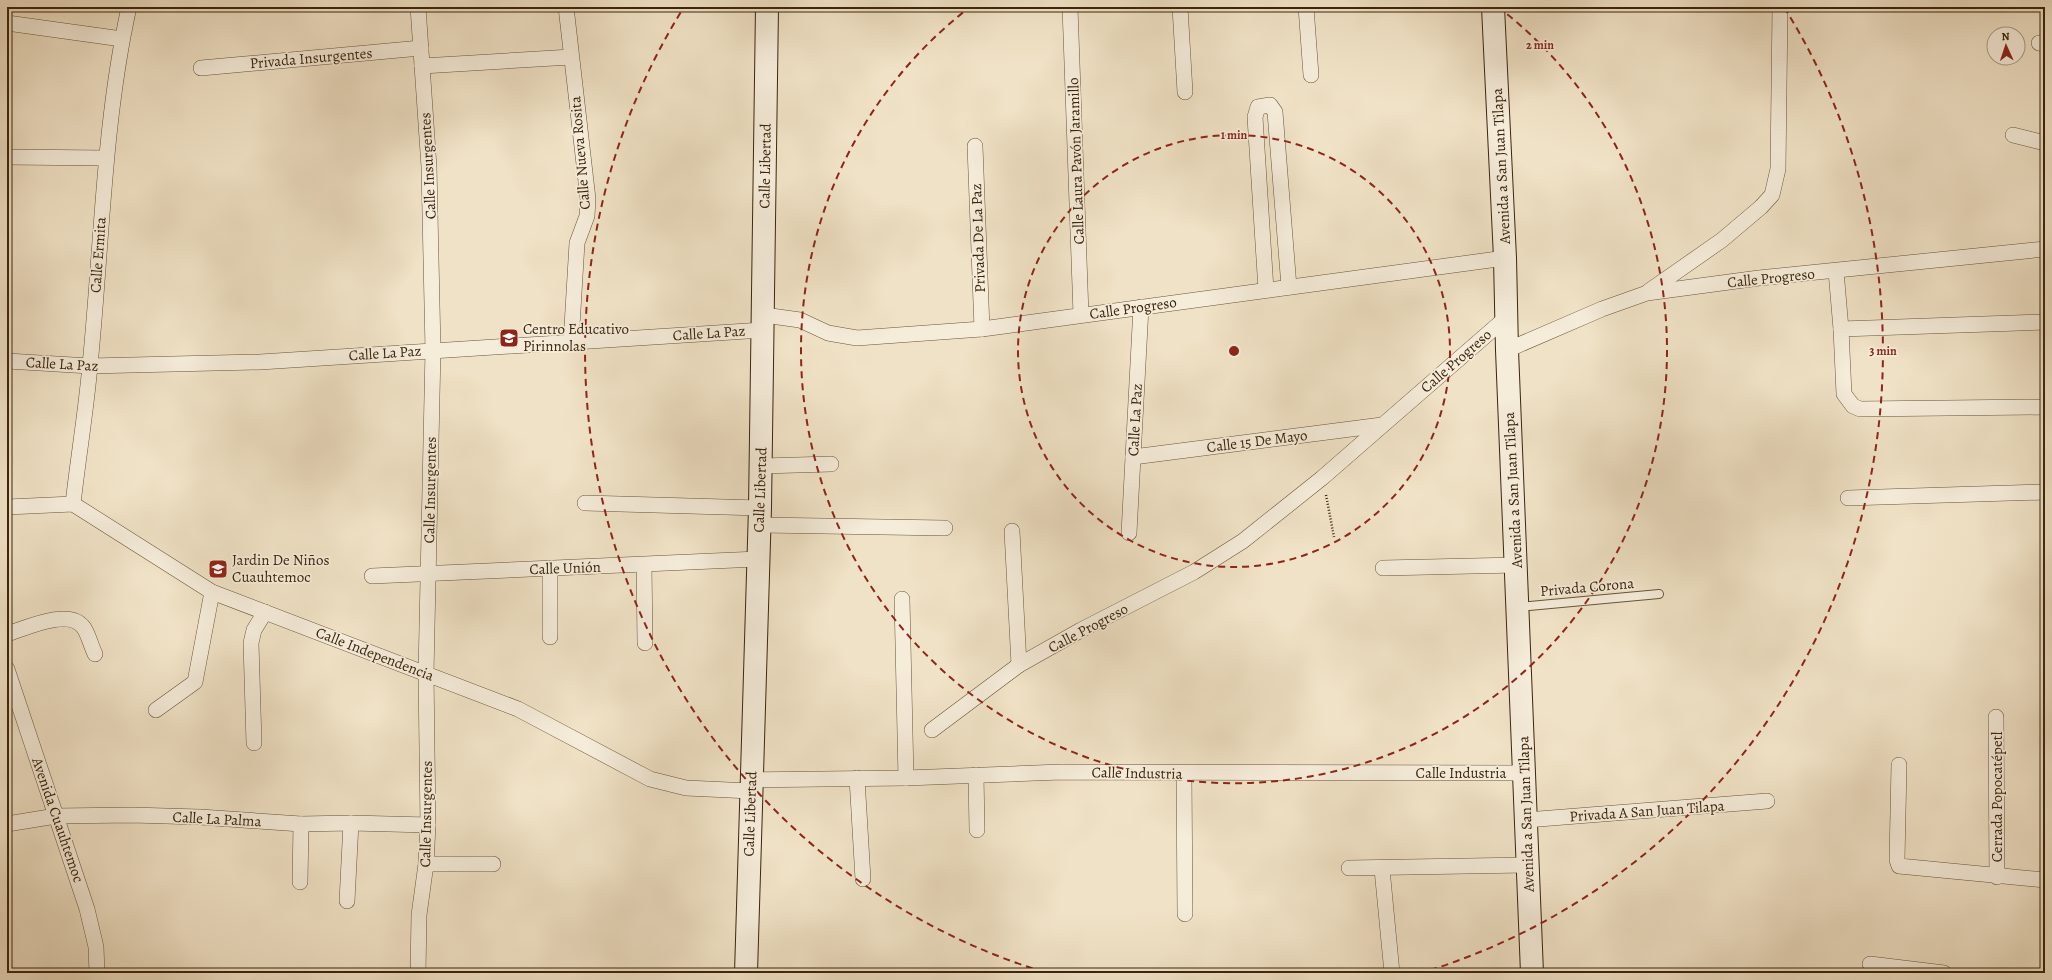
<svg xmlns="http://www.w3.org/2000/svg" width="2052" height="980" font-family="Alegreya,serif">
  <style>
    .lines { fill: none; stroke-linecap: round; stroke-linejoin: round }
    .service-casing { stroke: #68543a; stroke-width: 10 }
    .minor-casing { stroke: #68543a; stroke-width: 16 }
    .secondary-casing { stroke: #3b240c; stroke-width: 24 }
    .path { stroke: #3b240c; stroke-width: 2.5; stroke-dasharray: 1 2; stroke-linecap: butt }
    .service { stroke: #f5ecda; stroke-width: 8 }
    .minor { stroke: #f5ecda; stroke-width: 15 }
    .secondary { stroke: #f5ecda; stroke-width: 22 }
    .ring { fill: none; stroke: #8f2418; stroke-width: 2; stroke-dasharray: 7 5 }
    .labels { text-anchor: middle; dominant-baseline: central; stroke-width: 3.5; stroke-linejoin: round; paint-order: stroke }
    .street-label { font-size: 15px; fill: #3b240c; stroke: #f5ecda }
    .poi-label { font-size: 15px; fill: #3b240c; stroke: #f5ecda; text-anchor: start }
    .centre { fill: #8f2418; stroke: #f5ecda; stroke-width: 2 }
    .ring-label { font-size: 12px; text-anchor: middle; font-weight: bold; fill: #8f2418; stroke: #f5ecda; stroke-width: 3.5; stroke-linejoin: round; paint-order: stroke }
  </style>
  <rect width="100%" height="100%" fill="#f0e2c6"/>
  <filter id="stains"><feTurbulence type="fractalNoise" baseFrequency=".005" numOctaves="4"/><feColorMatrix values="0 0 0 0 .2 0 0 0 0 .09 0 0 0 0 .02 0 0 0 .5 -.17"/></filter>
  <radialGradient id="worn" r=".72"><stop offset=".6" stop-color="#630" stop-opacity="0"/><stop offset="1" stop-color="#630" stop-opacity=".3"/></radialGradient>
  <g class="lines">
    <defs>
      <path id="service" d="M1519,607L1659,594"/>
      <g id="minor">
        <path d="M566,7L588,199L587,216L577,243L571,343"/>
        <path d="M1070,7L1081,315"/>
        <path d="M1180,7L1185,92"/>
        <path d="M1306,7L1311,75"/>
        <path d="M7,23L122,39"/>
        <path d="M2039,43L2045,44"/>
        <path d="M422,66L571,57"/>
        <path d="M201,68L421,48"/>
        <path d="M2013,135L2045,143"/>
        <path d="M975,146L982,329"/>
        <path d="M7,157L105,158"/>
        <path d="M1836,271L1841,329L1844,394L1853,406L1860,409L2045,407"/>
        <path d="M1266,290L1255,117L1258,107L1270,105L1275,112L1289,287"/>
        <path d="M1649,291L1722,240L1761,207L1772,195L1778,169L1780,7"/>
        <path d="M764,315L800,320L828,333L857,338L982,329L1505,258"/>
        <path d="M1841,329L2045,322"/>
        <path d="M1507,350L1602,309L1647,293L1759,278L2045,249"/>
        <path d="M7,361L90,366L260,362L763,330"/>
        <path d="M1133,457L1382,425"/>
        <path d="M761,466L831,464"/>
        <path d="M1848,498L2045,492"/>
        <path d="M585,503L760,508"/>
        <path d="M73,504C78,458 86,412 90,365C102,246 103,125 129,7"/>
        <path d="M7,507L73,504L212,592L518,709L650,779L686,788L751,791"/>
        <path d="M759,525L945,528"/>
        <path d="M1012,531L1019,665"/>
        <path d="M1129,533L1141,307"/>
        <path d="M644,565L645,643"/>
        <path d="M1383,568L1517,565"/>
        <path d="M550,569V637"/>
        <path d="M372,576L758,559"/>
        <path d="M902,599L906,778"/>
        <path d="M7,634C26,628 70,607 84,628C89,636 91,646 95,654"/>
        <path d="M7,669L87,909L96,947L97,973"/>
        <path d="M156,710L195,682L212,592"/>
        <path d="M1996,717L1997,877"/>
        <path d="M932,730L1019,665L1081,630L1194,572L1243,541L1322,478L1507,317"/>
        <path d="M254,743L251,643L254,630L265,612"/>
        <path d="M1899,765L1897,860L1899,866L2045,880"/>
        <path d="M1184,773L1185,914"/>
        <path d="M976,775L977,830"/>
        <path d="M857,778L863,879"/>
        <path d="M751,780L906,778L1061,772L1524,773"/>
        <path d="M1526,820L1767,801"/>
        <path d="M7,824L56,816L132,815L200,817L301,824L351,823L428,825"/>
        <path d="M426,864H493"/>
        <path d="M1349,868L1528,865"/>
        <path d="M1382,869L1392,973"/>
        <path d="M300,882L301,824"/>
        <path d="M347,901L351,823"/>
        <path d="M1870,964L1944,973"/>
        <path d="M418,973L419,915L426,864L428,825L426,673L433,350L429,167L418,7"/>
      </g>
      <g id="secondary">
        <path d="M1493,7L1505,258L1507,350L1532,973"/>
        <path d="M746,973L760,508L767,7"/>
      </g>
    </defs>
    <use href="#service" class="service-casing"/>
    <use href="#minor" class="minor-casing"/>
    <use href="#secondary" class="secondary-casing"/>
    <path class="path" d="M1326,495L1334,537"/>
    <use href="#service" class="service"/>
    <use href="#minor" class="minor"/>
    <use href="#secondary" class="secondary"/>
  </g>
  <g class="ring">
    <circle cx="1234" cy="351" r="216"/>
    <path d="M1498 7A433 433 0 1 1 970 7"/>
    <path d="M1044 972A649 649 0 0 1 684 7M1784 7A649 649 0 0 1 1424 972"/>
  </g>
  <defs>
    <symbol id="school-square" viewBox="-11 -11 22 22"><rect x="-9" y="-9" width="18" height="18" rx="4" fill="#8f2418" stroke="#f5ecda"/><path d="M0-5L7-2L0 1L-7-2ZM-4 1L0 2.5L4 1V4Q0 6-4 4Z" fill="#fff"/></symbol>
  </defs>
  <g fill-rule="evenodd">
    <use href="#school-square" x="498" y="327" width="22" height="22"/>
    <use href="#school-square" x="207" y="558" width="22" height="22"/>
  </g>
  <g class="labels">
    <g class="street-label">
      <text transform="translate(311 58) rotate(-5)">Privada Insurgentes</text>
      <text transform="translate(580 153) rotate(-95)">Calle Nueva Rosita</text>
      <text transform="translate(1076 161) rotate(-92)">Calle Laura Pavón Jaramillo</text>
      <text transform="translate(428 166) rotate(-93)">Calle Insurgentes</text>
      <text transform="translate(765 166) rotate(-89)">Calle Libertad</text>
      <text transform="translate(1501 166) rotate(-93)">Avenida a San Juan Tilapa</text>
      <text transform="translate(978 238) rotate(-92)">Privada De La Paz</text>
      <text transform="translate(98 255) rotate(-86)">Calle Ermita</text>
      <text transform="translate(1771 278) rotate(-6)">Calle Progreso</text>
      <text transform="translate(1133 308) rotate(-8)">Calle Progreso</text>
      <text transform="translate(709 333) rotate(-4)">Calle La Paz</text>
      <text transform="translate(385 353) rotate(-4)">Calle La Paz</text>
      <text transform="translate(1456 361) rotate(-41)">Calle Progreso</text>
      <text transform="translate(62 364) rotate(3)">Calle La Paz</text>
      <text transform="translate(1135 420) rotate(-87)">Calle La Paz</text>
      <text transform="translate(1257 441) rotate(-7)">Calle 15 De Mayo</text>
      <text transform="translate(430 490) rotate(-89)">Calle Insurgentes</text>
      <text transform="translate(760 490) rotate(-88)">Calle Libertad</text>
      <text transform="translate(1513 490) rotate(-93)">Avenida a San Juan Tilapa</text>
      <text transform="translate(565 568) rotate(-2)">Calle Unión</text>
      <text transform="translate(1587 587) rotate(-5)">Privada Corona</text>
      <text transform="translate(1088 628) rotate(-28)">Calle Progreso</text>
      <text transform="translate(375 654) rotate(21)">Calle Independencia</text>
      <text transform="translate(1137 773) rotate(1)">Calle Industria</text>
      <text x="1461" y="773">Calle Industria</text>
      <text transform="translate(1997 797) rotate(-90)">Cerrada Popocatépetl</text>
      <text transform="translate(1647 811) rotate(-4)">Privada A San Juan Tilapa</text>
      <text transform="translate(426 814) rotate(-89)">Calle Insurgentes</text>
      <text transform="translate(750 814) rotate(-88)">Calle Libertad</text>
      <text transform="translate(1526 814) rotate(-92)">Avenida a San Juan Tilapa</text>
      <text transform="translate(217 819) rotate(3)">Calle La Palma</text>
      <text transform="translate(58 820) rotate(71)">Avenida Cuauhtemoc</text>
    </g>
    <g class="poi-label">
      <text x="523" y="329">Centro Educativo<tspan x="523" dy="17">Pirinnolas</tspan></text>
      <text x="232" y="560">Jardin De Niños<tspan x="232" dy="17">Cuauhtemoc</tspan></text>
    </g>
  </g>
  <circle cx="1234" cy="351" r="6" class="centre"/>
  <g class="ring-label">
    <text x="1540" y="49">2 min</text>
    <text x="1234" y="139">1 min</text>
    <text x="1883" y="355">3 min</text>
  </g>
  <rect width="2052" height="980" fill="none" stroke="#f0e2c6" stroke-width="24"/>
  <rect x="8" y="8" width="2036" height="964" fill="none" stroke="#3b240c" stroke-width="2"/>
  <rect x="12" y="12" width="2028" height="956" fill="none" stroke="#3b240c"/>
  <g transform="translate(2006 46) rotate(357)"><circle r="19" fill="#f5ecda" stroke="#ab9c88"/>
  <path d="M0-3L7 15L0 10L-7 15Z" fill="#8f2418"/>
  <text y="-6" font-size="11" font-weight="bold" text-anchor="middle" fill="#3b240c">N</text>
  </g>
  <rect width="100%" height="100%" filter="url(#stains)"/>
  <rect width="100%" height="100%" fill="url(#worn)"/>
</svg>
